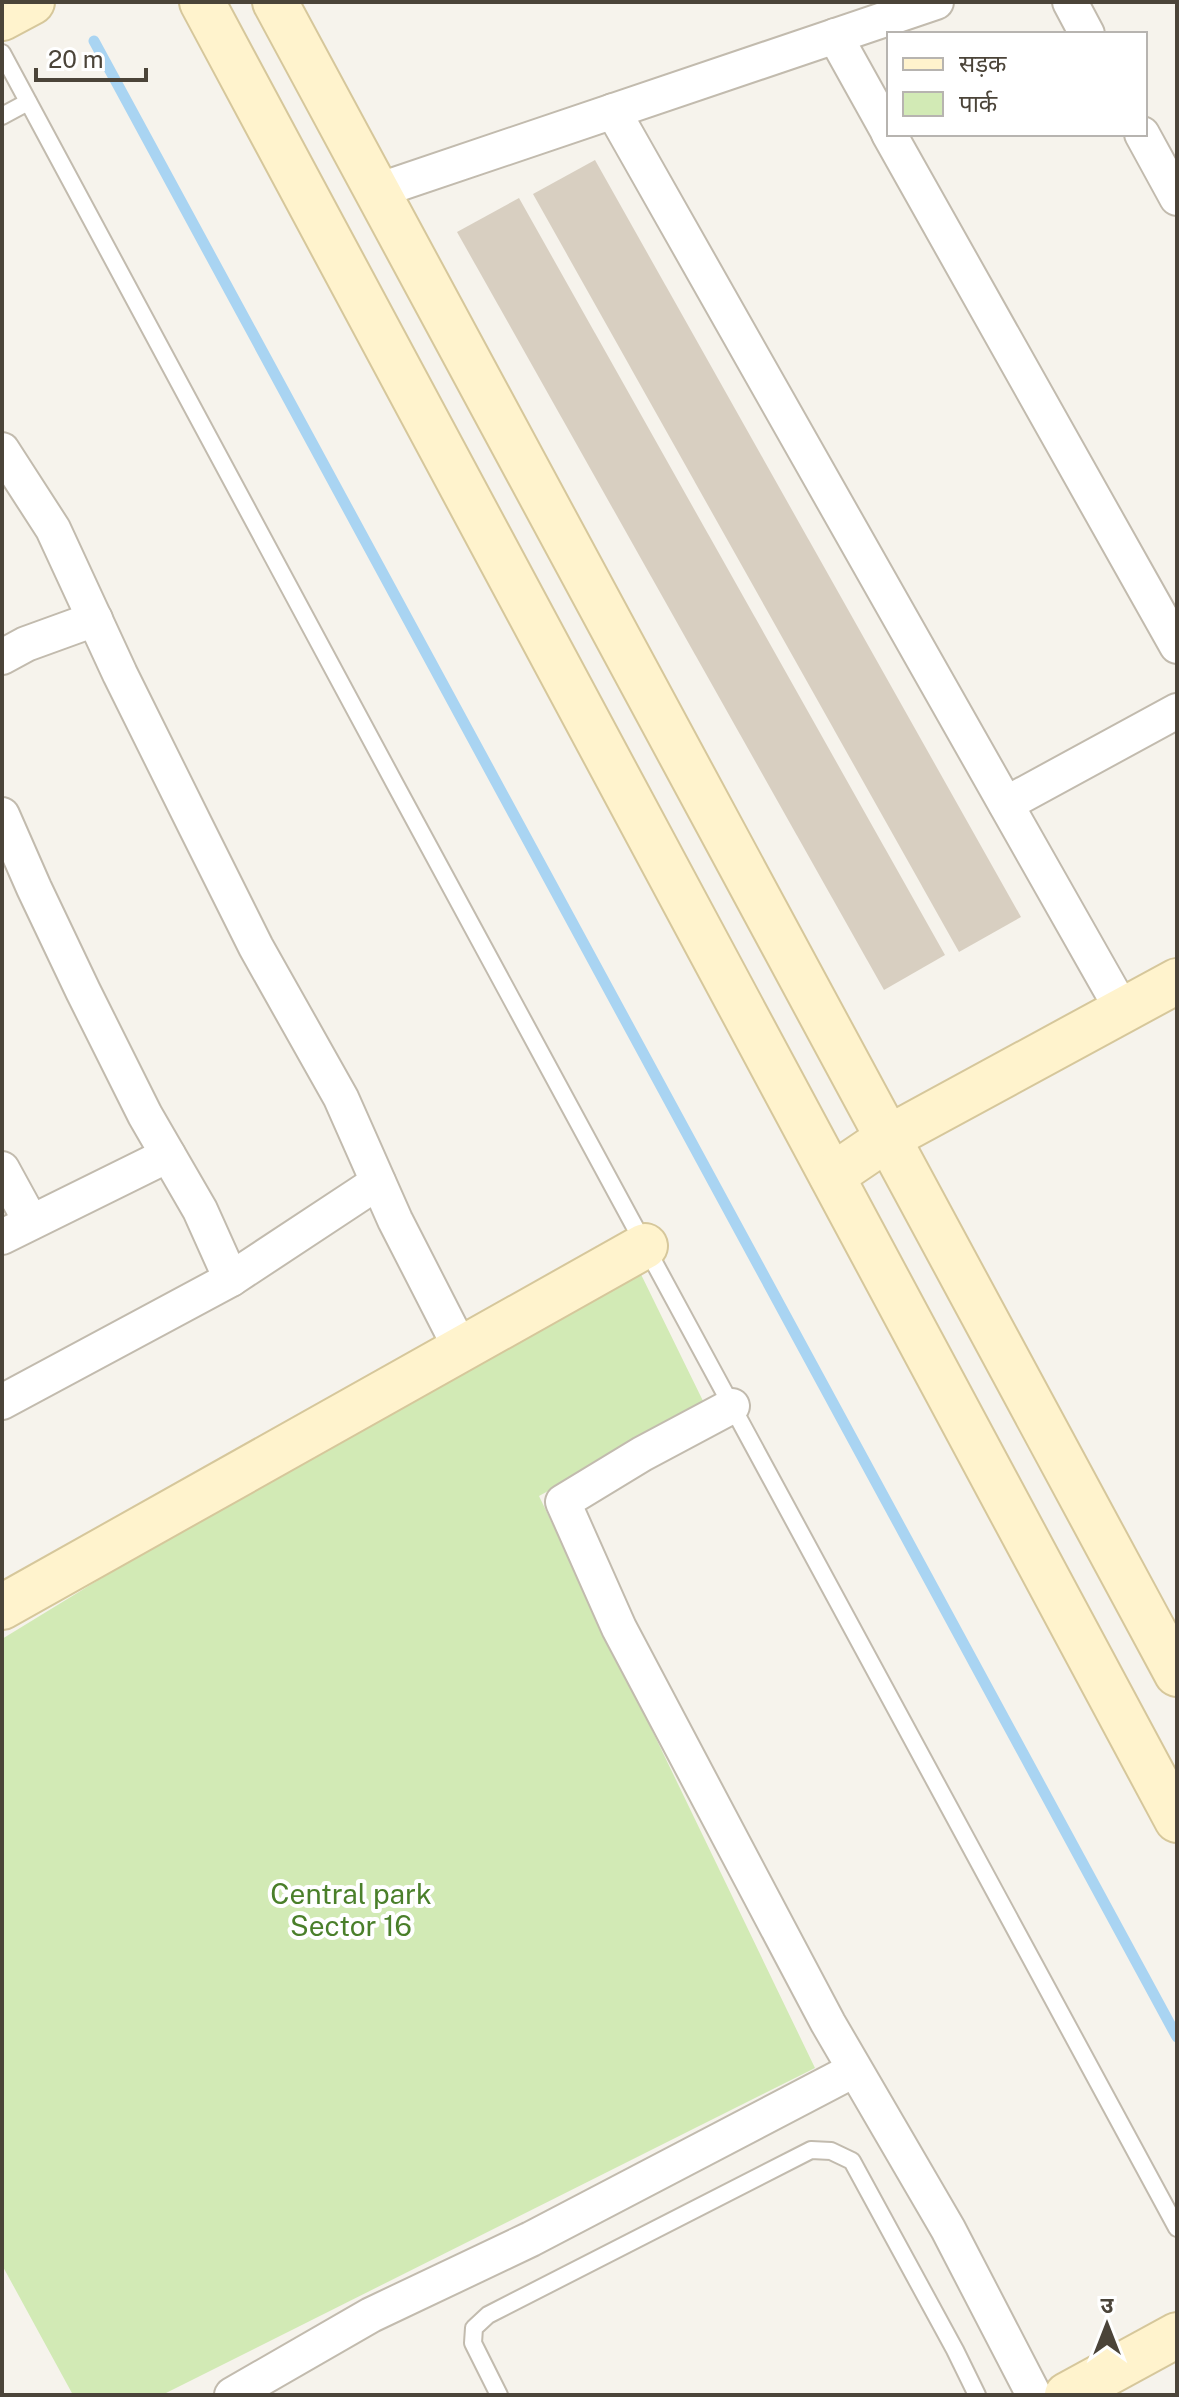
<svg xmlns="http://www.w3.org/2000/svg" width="1179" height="2397" font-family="'Public Sans','Noto Sans Devanagari',sans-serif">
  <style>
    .green { fill: #d2eab5 }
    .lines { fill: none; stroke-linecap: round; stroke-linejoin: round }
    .stream { stroke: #a9d4f2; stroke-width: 11 }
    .building { fill: #d8cfc1 }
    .lane-casing { stroke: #c2bbae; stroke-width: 20 }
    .street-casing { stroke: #c2bbae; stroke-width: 38 }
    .secondary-casing { stroke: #d6c79b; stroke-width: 48 }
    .lane { stroke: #fff; stroke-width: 16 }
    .street { stroke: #fff; stroke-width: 34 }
    .secondary { stroke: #fff3cd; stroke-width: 44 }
    .labels { text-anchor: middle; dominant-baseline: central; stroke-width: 8; stroke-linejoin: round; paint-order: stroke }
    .park-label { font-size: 28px; fill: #4a7f2a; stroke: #fff }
  </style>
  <rect width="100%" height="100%" fill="#f6f3ec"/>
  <path class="green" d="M631,1254L705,1405L539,1496L815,2068L162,2395H73L2,2265V1639Z"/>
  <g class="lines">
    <path class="stream" d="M94,41L1177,2037"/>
  </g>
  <g class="building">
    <path d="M595,160L1021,917L959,952L533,194Z"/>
    <path d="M519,198L945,955L884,990L457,232Z"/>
  </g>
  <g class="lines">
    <defs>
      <g id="lane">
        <path d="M2,53L395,784L1177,2228"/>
        <path d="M2,116L28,102"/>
        <path d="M499,2395L473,2343L474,2328L488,2315L811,2150L831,2151L852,2161L955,2350L977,2395"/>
      </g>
      <g id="street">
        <path d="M1070,2L1087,34"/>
        <path d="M835,36L889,133"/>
        <path d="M613,111L1123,1011"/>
        <path d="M889,134L1177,646"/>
        <path d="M1142,134L1177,198"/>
        <path d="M377,191L936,2"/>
        <path d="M2,450L53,529L120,674L196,827L256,947L341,1098L395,1220L461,1349"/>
        <path d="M2,657L26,644L95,619"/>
        <path d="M1006,804L1177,711"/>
        <path d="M2,815L34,888L83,991L145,1115L200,1210L231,1279"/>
        <path d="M2,1169L31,1222"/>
        <path d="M2,1237L168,1155"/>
        <path d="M2,1402L231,1279L378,1182"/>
        <path d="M732,1406L642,1454L563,1502L619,1628L828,2023L948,2229L1034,2395"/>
        <path d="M232,2395L371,2315L531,2239L854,2070"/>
      </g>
      <g id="secondary">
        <path d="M202,2L1177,1820"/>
        <path d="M275,2L1177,1674"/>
        <path d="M2,18L32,2"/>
        <path d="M832,1176L888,1138L1177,981"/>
        <path d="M2,1607L645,1246"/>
        <path d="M1067,2395L1177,2335"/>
      </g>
    </defs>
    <use href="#lane" class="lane-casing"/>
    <use href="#street" class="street-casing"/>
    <use href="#secondary" class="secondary-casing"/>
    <use href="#lane" class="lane"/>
    <use href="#street" class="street"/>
    <use href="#secondary" class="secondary"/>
  </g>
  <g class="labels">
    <g class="park-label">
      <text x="351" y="1893">Central park<tspan x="351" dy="32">Sector 16</tspan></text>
    </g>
  </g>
  <rect width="1179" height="2397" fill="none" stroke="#4b4439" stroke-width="8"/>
  <rect x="887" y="32" width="260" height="104" fill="#ffffff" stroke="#b7b4b0" stroke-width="2"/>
  <rect x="903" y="58" width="40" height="12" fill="#fff3cd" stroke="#b7b4b0" stroke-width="2"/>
  <text x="959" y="72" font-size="24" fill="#4b4439">सड़क</text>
  <rect x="903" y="92" width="40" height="24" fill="#d2eab5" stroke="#b7b4b0" stroke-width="2"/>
  <text x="959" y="112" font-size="24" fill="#4b4439">पार्क</text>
  <g transform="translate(1107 2325)" stroke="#ffffff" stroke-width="6" paint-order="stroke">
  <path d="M0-6L14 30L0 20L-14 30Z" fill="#4b4439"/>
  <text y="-12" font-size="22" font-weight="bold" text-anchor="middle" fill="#4b4439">उ</text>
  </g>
  <path d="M36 68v12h110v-12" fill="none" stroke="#4b4439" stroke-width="4"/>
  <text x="48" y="68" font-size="24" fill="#4b4439" stroke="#ffffff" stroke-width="6" paint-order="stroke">20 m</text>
</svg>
